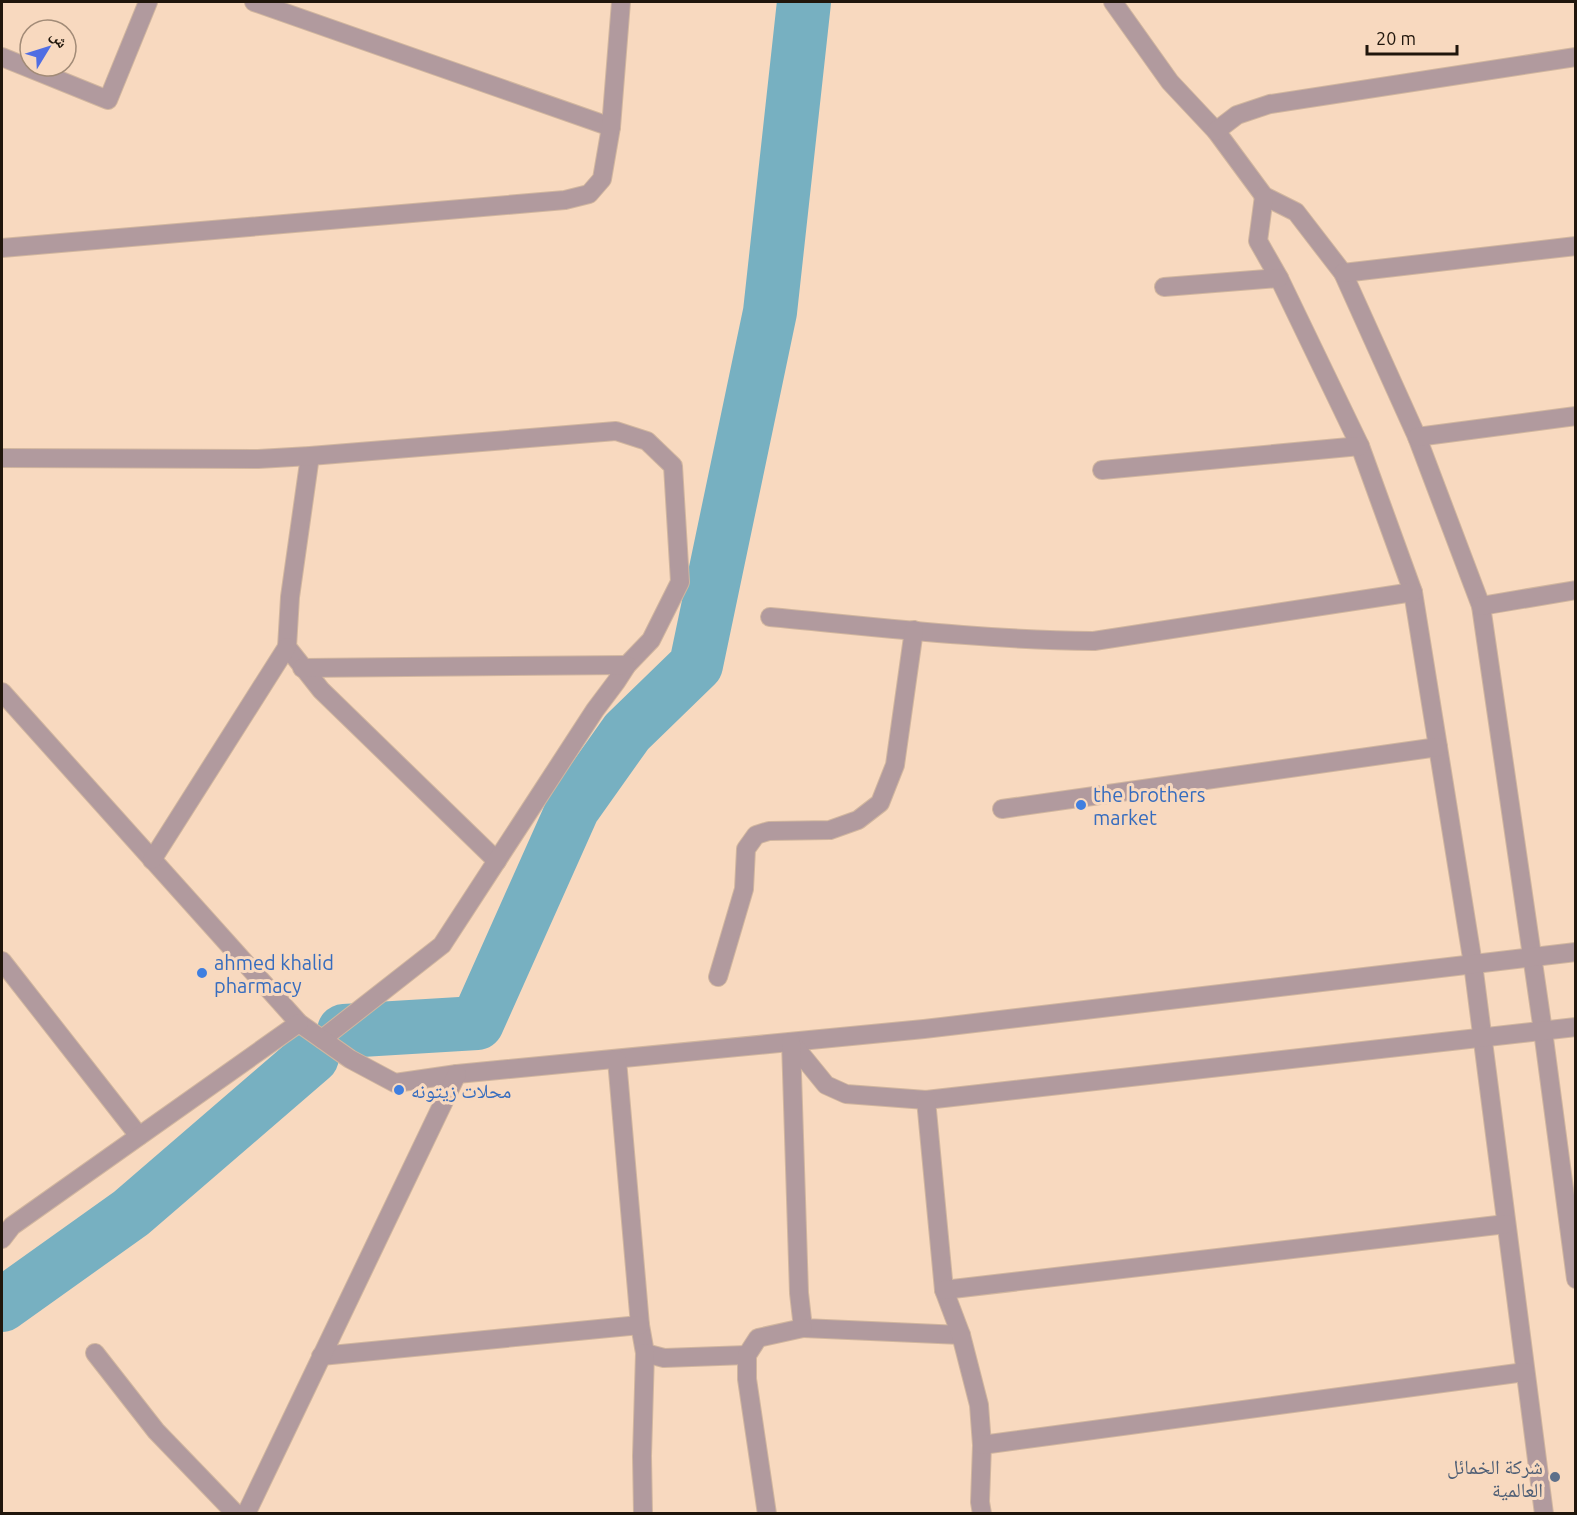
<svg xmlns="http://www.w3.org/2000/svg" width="1577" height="1515" font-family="Ubuntu,'Noto Naskh Arabic',sans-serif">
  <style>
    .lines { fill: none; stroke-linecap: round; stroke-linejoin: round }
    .river { stroke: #77b0c1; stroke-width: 54 }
    .minor-casing { stroke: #d1b69f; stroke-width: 20 }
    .minor { stroke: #b19a9e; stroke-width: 18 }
    .shop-dot { fill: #3f7fe0; stroke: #f8d9bf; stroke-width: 2 }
    .service-dot { fill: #5c6f8a; stroke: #f8d9bf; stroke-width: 2 }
    .labels { text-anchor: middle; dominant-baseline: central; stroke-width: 6; stroke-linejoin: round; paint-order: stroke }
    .shop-label { font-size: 20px; fill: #366cbe; stroke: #f8d9bf; text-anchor: start }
    .service-label { font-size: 20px; fill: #4e5e75; stroke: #f8d9bf; text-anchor: end }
  </style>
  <rect width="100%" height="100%" fill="#f8d9bf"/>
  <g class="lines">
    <g class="river">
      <path d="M344,1031L477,1023L573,808L627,732L696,665L770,312L804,2"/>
      <path d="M2,1305L131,1213L312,1057"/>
    </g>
    <defs>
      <g id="minor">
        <path d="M254,2L611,127"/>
        <path d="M1113,2L1170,82L1216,131L1264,196L1296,212L1343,273L1417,437L1481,606L1543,1031L1576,1279"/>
        <path d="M2,57L108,100L148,2"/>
        <path d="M1216,131L1237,115L1270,104L1576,57"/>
        <path d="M1264,196L1258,241L1279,278L1360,446L1413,592L1473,964L1544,1514"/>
        <path d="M2,248L565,200L589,194L602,179L611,127L621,2"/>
        <path d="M1343,273L1576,246"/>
        <path d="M1164,287L1279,278"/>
        <path d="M1417,437L1576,416"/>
        <path d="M310,456L290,597L287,647L321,690L497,861"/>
        <path d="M2,458L258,459L310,456L616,431L647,441L673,466L680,582L651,640L627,665L616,682L595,710L442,945L322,1039"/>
        <path d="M1102,470L1360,446"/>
        <path d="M1481,606L1576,590"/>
        <path d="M770,617C877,627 986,640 1094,641L1413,592"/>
        <path d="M302,668L627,665"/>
        <path d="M2,692L299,1023L350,1059L395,1083L457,1074L924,1029L1576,952"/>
        <path d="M1002,809L1438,747"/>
        <path d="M152,860L287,647"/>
        <path d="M2,961L139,1136"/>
        <path d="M718,977L744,889L746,849L756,835L769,831L830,830L858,820L880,803L895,765L914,630"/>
        <path d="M791,1042L826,1085L846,1094L926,1100L1576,1027"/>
        <path d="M791,1042L799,1293L803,1328L961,1335"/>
        <path d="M617,1060L640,1325L645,1353L664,1358L747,1355"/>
        <path d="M926,1100L944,1290L961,1335L979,1405L982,1445L980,1502L982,1514"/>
        <path d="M2,1239L12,1226L299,1023"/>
        <path d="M944,1290L1506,1224"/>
        <path d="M95,1353L156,1431L236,1514"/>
        <path d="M321,1356L640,1325"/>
        <path d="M982,1445L1525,1372"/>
        <path d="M246,1514L457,1074"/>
        <path d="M643,1514L642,1456L645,1353"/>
        <path d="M767,1514L747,1379V1355L758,1338L803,1328"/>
      </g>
    </defs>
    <use href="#minor" class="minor-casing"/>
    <use href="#minor" class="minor"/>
  </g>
  <g class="shop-dot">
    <circle cx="1081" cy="805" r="6"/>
    <circle cx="202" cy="973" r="6"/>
    <circle cx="399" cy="1090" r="6"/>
  </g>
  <circle class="service-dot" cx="1555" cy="1477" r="6"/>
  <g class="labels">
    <g class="shop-label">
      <text x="1093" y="794">the brothers<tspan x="1093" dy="23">market</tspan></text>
      <text x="214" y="962">ahmed khalid<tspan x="214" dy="23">pharmacy</tspan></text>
      <text x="411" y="1090">محلات زيتونه</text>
    </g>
    <g class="service-label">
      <text x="1543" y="1466">شركة الخمائل<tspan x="1543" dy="23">العالمية</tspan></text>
    </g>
  </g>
  <rect width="1577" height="1515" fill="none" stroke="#20160c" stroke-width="6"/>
  <g transform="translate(48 48) rotate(52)"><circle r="28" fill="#f8d9bf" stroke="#a28b77" stroke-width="1.5"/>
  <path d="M0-4.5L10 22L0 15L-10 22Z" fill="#506ee3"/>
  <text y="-9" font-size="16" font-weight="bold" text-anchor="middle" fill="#20160c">ش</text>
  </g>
  <path d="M1367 45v9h90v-9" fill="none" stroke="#20160c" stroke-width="3"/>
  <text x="1376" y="45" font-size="18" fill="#20160c" stroke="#f8d9bf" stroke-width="4.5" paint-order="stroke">20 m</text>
</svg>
